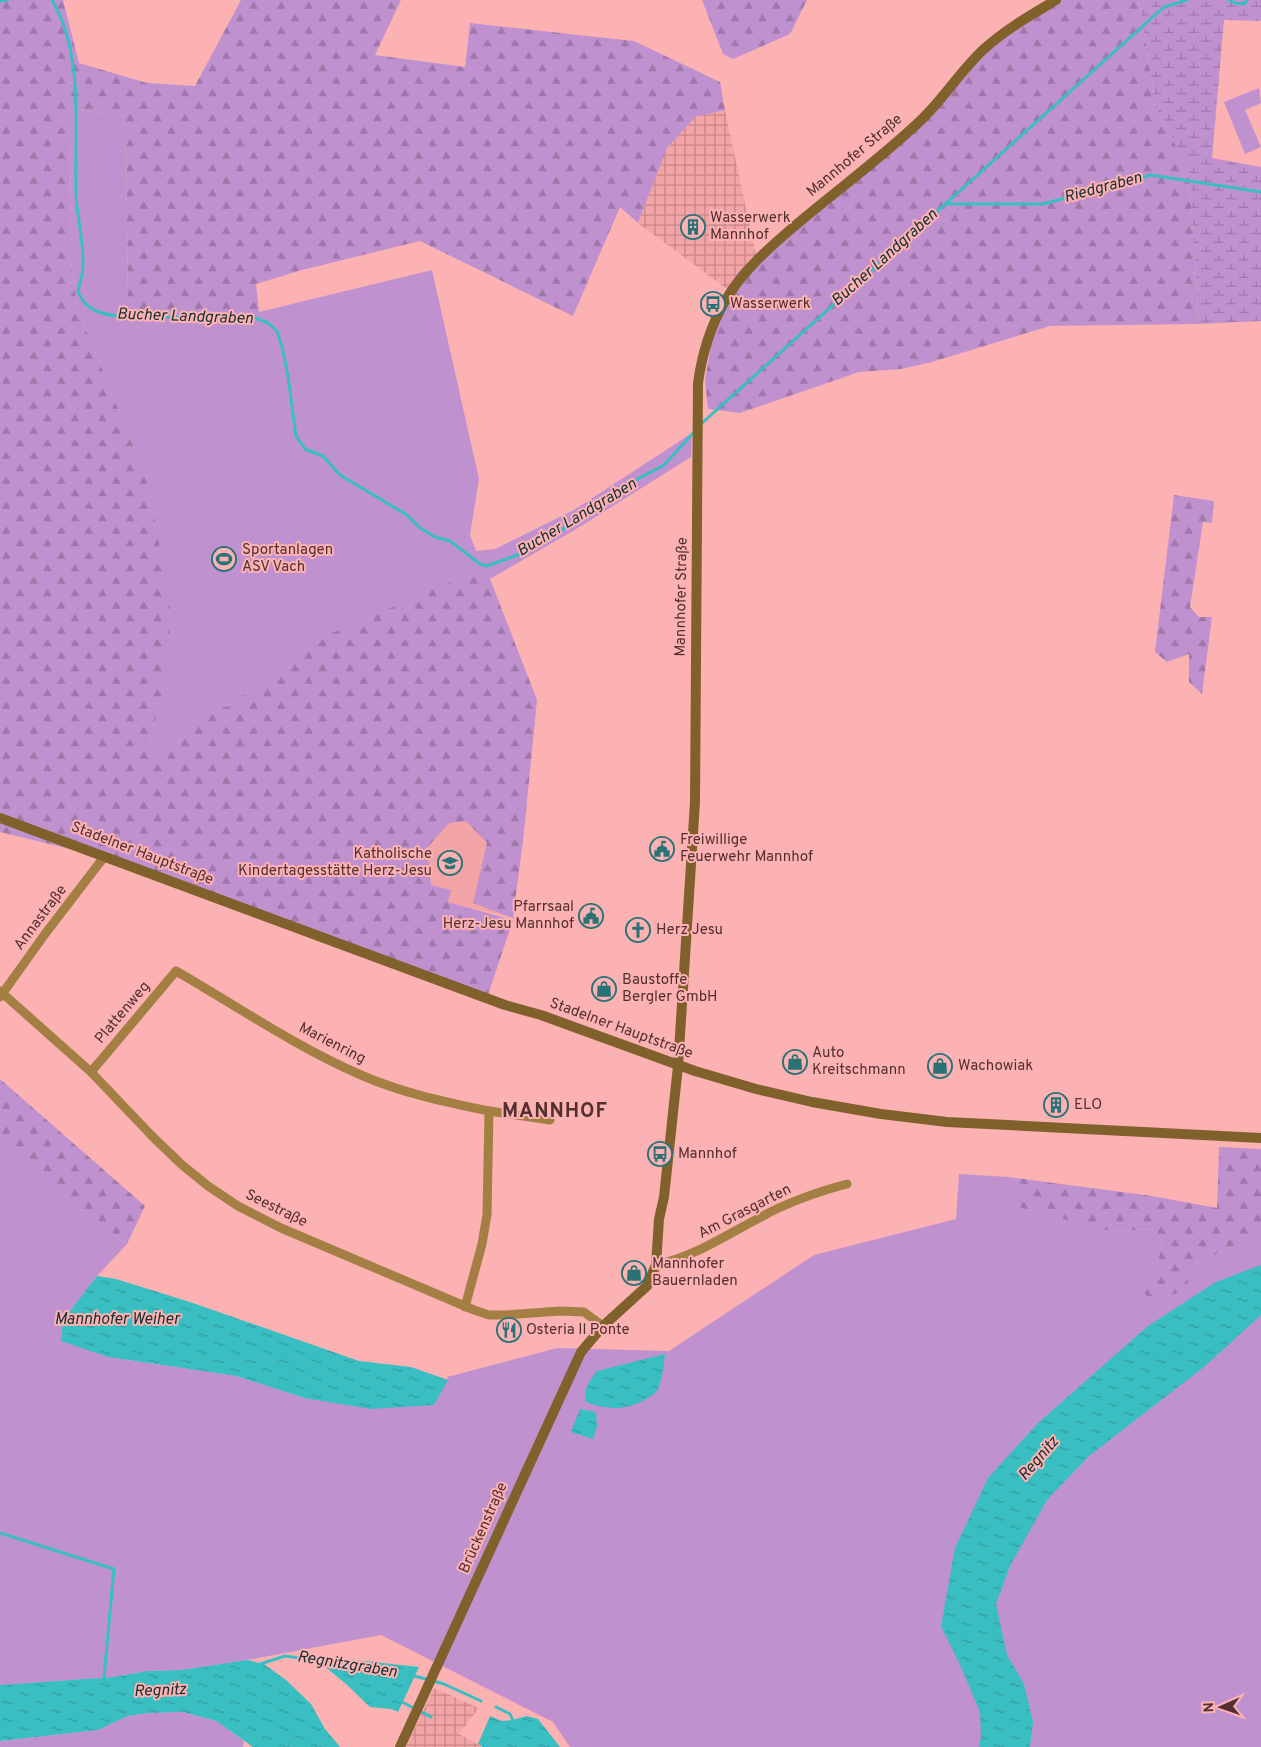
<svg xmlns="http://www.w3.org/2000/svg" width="1261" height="1747" font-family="Overpass,sans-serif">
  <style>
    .built { fill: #f3a4a6 }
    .industrial { fill: url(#industrial-grid) }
    .green { fill: #c091cf }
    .forest { fill: url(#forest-firs) }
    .wetland { fill: url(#wetland-marsh) }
    .water { fill: url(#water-ripples) }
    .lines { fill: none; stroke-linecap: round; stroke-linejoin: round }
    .stream { stroke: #39bec2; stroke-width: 3 }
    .street { stroke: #a47f44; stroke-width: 9 }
    .secondary { stroke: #80602b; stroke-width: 10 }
    .labels { text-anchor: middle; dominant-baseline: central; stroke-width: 4; stroke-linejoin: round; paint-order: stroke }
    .street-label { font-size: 15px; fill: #542f30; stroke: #fcb2b3 }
    .poi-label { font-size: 15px; fill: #542f30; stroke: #fcb2b3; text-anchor: start }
    .water-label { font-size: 16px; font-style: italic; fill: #132f30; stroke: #fcb2b3 }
    .district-label { font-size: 20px; font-weight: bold; letter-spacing: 1px; fill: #542f30; stroke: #fcb2b3 }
  </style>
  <defs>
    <pattern id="industrial-grid" width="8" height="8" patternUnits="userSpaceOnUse" patternTransform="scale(1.25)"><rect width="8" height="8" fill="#f3a4a6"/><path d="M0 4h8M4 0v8" fill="none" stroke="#c78688"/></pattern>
    <pattern id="forest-firs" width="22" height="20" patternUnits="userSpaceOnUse" patternTransform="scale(1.25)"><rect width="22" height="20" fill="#c091cf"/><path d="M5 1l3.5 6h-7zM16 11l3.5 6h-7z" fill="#9f77a8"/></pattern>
    <pattern id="wetland-marsh" width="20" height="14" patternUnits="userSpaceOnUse" patternTransform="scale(1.25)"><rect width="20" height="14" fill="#c091cf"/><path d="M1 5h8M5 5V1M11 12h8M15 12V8" fill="none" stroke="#9f77a8"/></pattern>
    <pattern id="water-ripples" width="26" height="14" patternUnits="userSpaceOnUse" patternTransform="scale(1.25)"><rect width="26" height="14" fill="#39bec2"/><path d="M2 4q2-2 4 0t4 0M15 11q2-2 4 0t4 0" fill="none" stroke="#339b9e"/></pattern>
  </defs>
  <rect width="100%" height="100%" fill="#fcb2b3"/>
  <path class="built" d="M444,814L524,832L513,918L448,902L399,887Z"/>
  <g class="industrial">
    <path d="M725,110L756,256L727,289L638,223L667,148L695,117Z"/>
    <path d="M434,1688L479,1708L459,1734L482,1747H406Z"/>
  </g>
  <g class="green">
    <path d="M1259,88L1261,103L1245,110L1261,147L1245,154L1224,102Z"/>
    <path d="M79,110L126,117L128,313L259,312L432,270L479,479L470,535L476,551L495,549L574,510L692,433L691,457L578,528L490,579L486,575L304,645L229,706L197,712L185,726L175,751H148L164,685L150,487L77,307L71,264L70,111Z"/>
    <path d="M0,1148L127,1244L97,1276L63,1320L108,1357L236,1376L304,1398L448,1380L447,1377L557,1348L669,1351L814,1255L956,1219L959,1174L1009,1177L1022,1208L1110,1231L1155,1229L1162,1242L1157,1266L1139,1289L1261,1234V1747H570L553,1722L381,1635L247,1660L181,1670L147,1671L113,1677L0,1685Z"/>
    <path d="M183,1712L216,1721L244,1741L243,1747H0V1741L98,1730L128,1716L149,1713Z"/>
  </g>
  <g class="forest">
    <path d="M0,0H63L79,63L147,83L195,86L241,0H401L375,55L465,67L470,23L634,41L720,82L725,110L695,117L667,148L638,223L620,207L573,316L420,241L302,270L256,284L259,312L128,313L126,117L79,110L70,111L71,264L77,307L150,487L171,617L164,685L148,751H175L185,726L197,711L229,706L304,645L465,576L486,574L490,579L537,700L524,832L513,918L473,903L487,843L466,821L449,823L427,848L431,885L451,890L448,902L513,920L487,998L107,858L0,832Z"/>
    <path d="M702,0H807L790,34L733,59L723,54Z"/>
    <path d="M1055,0H1139L1156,107L1189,171L1199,324L1050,326L932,362L901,369L859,372L740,413L708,409L705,381L711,344L727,289L738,272L903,135L976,57Z"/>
    <path d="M1174,495L1214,501L1212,523L1203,522L1190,607L1199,617H1212L1202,694L1189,682V654L1167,662L1155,652Z"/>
    <path d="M0,1079L145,1206L127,1244L0,1148Z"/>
    <path d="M1219,1147L1261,1149V1234L1186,1268L1189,1290L1152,1300L1139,1289L1157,1266L1162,1242L1155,1229L1110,1231L1021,1208L1009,1177L1152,1196L1217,1208Z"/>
  </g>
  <path class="wetland" d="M1139,0H1261V21L1224,20L1212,158L1261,167V321L1199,324L1189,171L1156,107Z"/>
  <g class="water">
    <path d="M1261,1265V1315L1204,1367L1089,1456L1047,1500L1010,1566L996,1604L1007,1655L1024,1684L1033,1722L1030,1747H979L981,1737L980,1712L960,1665L941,1626L955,1548L988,1478L1038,1423L1148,1326L1216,1282Z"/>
    <path d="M97,1276L116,1279L190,1302L359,1361L411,1367L448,1380L434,1405L371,1409L304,1398L236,1376L108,1357L61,1341L63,1320Z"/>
    <path d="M665,1354C664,1364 662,1384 656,1392C654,1395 649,1397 646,1399C628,1411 606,1410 586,1402C582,1390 590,1380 597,1371Z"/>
    <path d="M580,1409L596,1412L597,1426L593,1439L571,1432Z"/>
    <path d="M346,1659L419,1667L398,1712L391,1709L370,1707L346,1684L318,1661Z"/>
    <path d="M247,1660L264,1664L286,1680L311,1704L325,1729L340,1747H253L216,1721L183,1712L149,1713L128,1716L98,1730L0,1741V1685L113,1677L147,1671L181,1670Z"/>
    <path d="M490,1716L502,1721L512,1720L527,1716L538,1719L560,1747H483L478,1744Z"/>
  </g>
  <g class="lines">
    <g class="stream">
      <path d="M52,0C85,56 74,132 76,194C77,218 84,242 83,266C83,275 79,284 78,292C86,312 105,315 125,317H253L268,323L277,331L282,347L288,376L296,436L305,449L323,456L340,475L407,515L420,528L435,537L450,541L480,564L487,566L526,552L570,525L632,482L664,465L695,431"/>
      <path d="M1229,0L1235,3L1244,4L1247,0"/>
      <path d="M0,1L7,0"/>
      <path d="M945,204H1043L1151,175L1261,192"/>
      <path d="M701,424L1164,7L1187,0"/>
      <path d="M0,1533L114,1569L104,1677"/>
      <path d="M257,1665L285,1656L321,1661"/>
      <path d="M411,1675L444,1684L481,1701"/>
      <path d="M400,1701L431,1717"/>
      <path d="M496,1707L510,1714L514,1723"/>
    </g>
    <g class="street">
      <path d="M0,991L91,1072L152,1136L181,1164L208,1186L238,1206L281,1228L474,1310L489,1315H506L560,1311L584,1312L603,1326"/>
      <path d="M0,997L45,934L104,857"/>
      <path d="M91,1072L176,971C237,1006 296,1047 361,1075C402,1093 445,1102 489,1111L487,1215L482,1244L465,1307"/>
      <path d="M489,1111L550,1120"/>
      <path d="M656,1265C694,1257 726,1235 761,1217C788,1202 817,1192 847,1184"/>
    </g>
    <g class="secondary">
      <path d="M0,818L505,1005L541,1015L695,1071L756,1089L812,1102L881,1114L947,1122L1261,1138"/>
      <path d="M400,1747L581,1352L603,1326L647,1286L656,1265L659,1219L664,1197L678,1066L695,802L698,383C702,354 710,327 725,301C743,270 770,247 797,224C837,190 880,159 919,122C943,100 960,71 984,49C1006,29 1031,15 1056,0"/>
    </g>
  </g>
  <defs>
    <symbol id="building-ring" viewBox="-11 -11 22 22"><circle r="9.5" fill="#fcb2b3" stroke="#297376" stroke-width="1.5"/><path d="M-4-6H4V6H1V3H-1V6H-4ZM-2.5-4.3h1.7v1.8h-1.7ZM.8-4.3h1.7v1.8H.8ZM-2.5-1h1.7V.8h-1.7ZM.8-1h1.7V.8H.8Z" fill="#297376"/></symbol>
    <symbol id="bus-ring" viewBox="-11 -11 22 22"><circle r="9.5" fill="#fcb2b3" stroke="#297376" stroke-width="1.5"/><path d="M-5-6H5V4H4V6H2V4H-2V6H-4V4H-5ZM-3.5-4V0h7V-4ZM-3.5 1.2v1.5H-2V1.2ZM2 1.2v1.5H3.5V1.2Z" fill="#297376"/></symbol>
    <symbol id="stadium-ring" viewBox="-11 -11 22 22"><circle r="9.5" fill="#fcb2b3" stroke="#297376" stroke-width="1.5"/><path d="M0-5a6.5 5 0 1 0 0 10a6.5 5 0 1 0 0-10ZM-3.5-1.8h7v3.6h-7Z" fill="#297376"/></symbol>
    <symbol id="civic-ring" viewBox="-11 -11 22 22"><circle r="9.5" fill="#fcb2b3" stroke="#297376" stroke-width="1.5"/><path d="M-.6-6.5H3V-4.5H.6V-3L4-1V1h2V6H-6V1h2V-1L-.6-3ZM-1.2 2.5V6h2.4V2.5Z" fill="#297376"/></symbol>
    <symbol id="school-ring" viewBox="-11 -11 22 22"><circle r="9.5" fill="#fcb2b3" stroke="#297376" stroke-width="1.5"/><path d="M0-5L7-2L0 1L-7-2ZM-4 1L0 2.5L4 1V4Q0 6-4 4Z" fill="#297376"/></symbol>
    <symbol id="church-ring" viewBox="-11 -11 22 22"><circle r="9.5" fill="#fcb2b3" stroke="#297376" stroke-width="1.5"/><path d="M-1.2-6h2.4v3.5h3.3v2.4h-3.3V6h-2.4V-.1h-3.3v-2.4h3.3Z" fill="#297376"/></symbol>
    <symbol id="shop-ring" viewBox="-11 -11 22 22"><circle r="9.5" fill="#fcb2b3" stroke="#297376" stroke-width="1.5"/><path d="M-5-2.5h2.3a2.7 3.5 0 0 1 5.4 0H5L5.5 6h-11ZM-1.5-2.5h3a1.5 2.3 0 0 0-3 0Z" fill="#297376"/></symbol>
    <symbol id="restaurant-ring" viewBox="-11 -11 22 22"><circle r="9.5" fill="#fcb2b3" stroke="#297376" stroke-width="1.5"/><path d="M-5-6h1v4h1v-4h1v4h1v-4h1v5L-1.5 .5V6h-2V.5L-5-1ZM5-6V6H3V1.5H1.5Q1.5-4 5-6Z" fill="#297376"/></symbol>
  </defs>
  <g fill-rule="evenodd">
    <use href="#building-ring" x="679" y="213" width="28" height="28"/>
    <use href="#bus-ring" x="699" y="290" width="28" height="28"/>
    <use href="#stadium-ring" x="210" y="545" width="28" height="28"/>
    <use href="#civic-ring" x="648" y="835" width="28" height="28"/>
    <use href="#school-ring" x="436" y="849" width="28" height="28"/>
    <use href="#civic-ring" x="577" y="902" width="28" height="28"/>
    <use href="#church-ring" x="624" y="916" width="28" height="28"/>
    <use href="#shop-ring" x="590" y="975" width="28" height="28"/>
    <use href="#shop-ring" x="781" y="1048" width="28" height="28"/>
    <use href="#shop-ring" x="926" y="1052" width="28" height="28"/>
    <use href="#building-ring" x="1042" y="1091" width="28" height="28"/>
    <use href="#bus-ring" x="646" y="1140" width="28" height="28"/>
    <use href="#shop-ring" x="620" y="1259" width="28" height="28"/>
    <use href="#restaurant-ring" x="495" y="1316" width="28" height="28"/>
  </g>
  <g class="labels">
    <g class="street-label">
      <text transform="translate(855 156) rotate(-40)">Mannhofer Straße</text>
      <text transform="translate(682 597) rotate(-89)">Mannhofer Straße</text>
      <text transform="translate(142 854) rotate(21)">Stadelner Hauptstraße</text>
      <text transform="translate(41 918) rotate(-53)">Annastraße</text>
      <text transform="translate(123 1013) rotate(-50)">Plattenweg</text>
      <text transform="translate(621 1029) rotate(20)">Stadelner Hauptstraße</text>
      <text transform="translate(332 1044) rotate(27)">Marienring</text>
      <text transform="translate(276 1209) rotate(26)">Seestraße</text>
      <text transform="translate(745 1212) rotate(-27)">Am Grasgarten</text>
      <text transform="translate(484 1528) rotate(-66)">Brückenstraße</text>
    </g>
    <g class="poi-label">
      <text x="710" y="218">Wasserwerk<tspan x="710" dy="17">Mannhof</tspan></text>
      <text x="730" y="304">Wasserwerk</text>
      <text x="242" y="550">Sportanlagen<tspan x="242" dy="17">ASV Vach</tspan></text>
      <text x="680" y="840">Freiwillige<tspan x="680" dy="17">Feuerwehr Mannhof</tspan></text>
      <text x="432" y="854" text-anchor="end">Katholische<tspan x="432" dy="17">Kindertagesstätte Herz-Jesu</tspan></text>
      <text x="574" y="907" text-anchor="end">Pfarrsaal<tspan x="574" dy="17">Herz-Jesu Mannhof</tspan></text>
      <text x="656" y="930">Herz Jesu</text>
      <text x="622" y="980">Baustoffe<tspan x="622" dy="17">Bergler GmbH</tspan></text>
      <text x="812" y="1053">Auto<tspan x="812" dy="17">Kreitschmann</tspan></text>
      <text x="958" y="1066">Wachowiak</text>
      <text x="1074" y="1105">ELO</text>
      <text x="678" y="1154">Mannhof</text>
      <text x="652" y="1264">Mannhofer<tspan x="652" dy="17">Bauernladen</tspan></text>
      <text x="526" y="1330">Osteria Il Ponte</text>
    </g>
    <g class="water-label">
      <text transform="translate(1103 188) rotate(-15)">Riedgraben</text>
      <text transform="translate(885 258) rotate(-42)">Bucher Landgraben</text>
      <text transform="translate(185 317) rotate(2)">Bucher Landgraben</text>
      <text transform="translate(577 518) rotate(-31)">Bucher Landgraben</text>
      <text x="117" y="1320">Mannhofer Weiher</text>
      <text transform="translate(1039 1459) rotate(-49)">Regnitz</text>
      <text transform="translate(347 1665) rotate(9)">Regnitzgraben</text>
      <text transform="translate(160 1691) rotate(-2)">Regnitz</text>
    </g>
    <g class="district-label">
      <text x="555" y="1112">MANNHOF</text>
    </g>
  </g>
  <g transform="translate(1221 1707) rotate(268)" stroke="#fcb2b3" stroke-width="4" paint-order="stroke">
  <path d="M0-4L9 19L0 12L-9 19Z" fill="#542f30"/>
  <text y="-8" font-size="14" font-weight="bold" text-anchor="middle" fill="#542f30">N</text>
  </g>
</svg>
